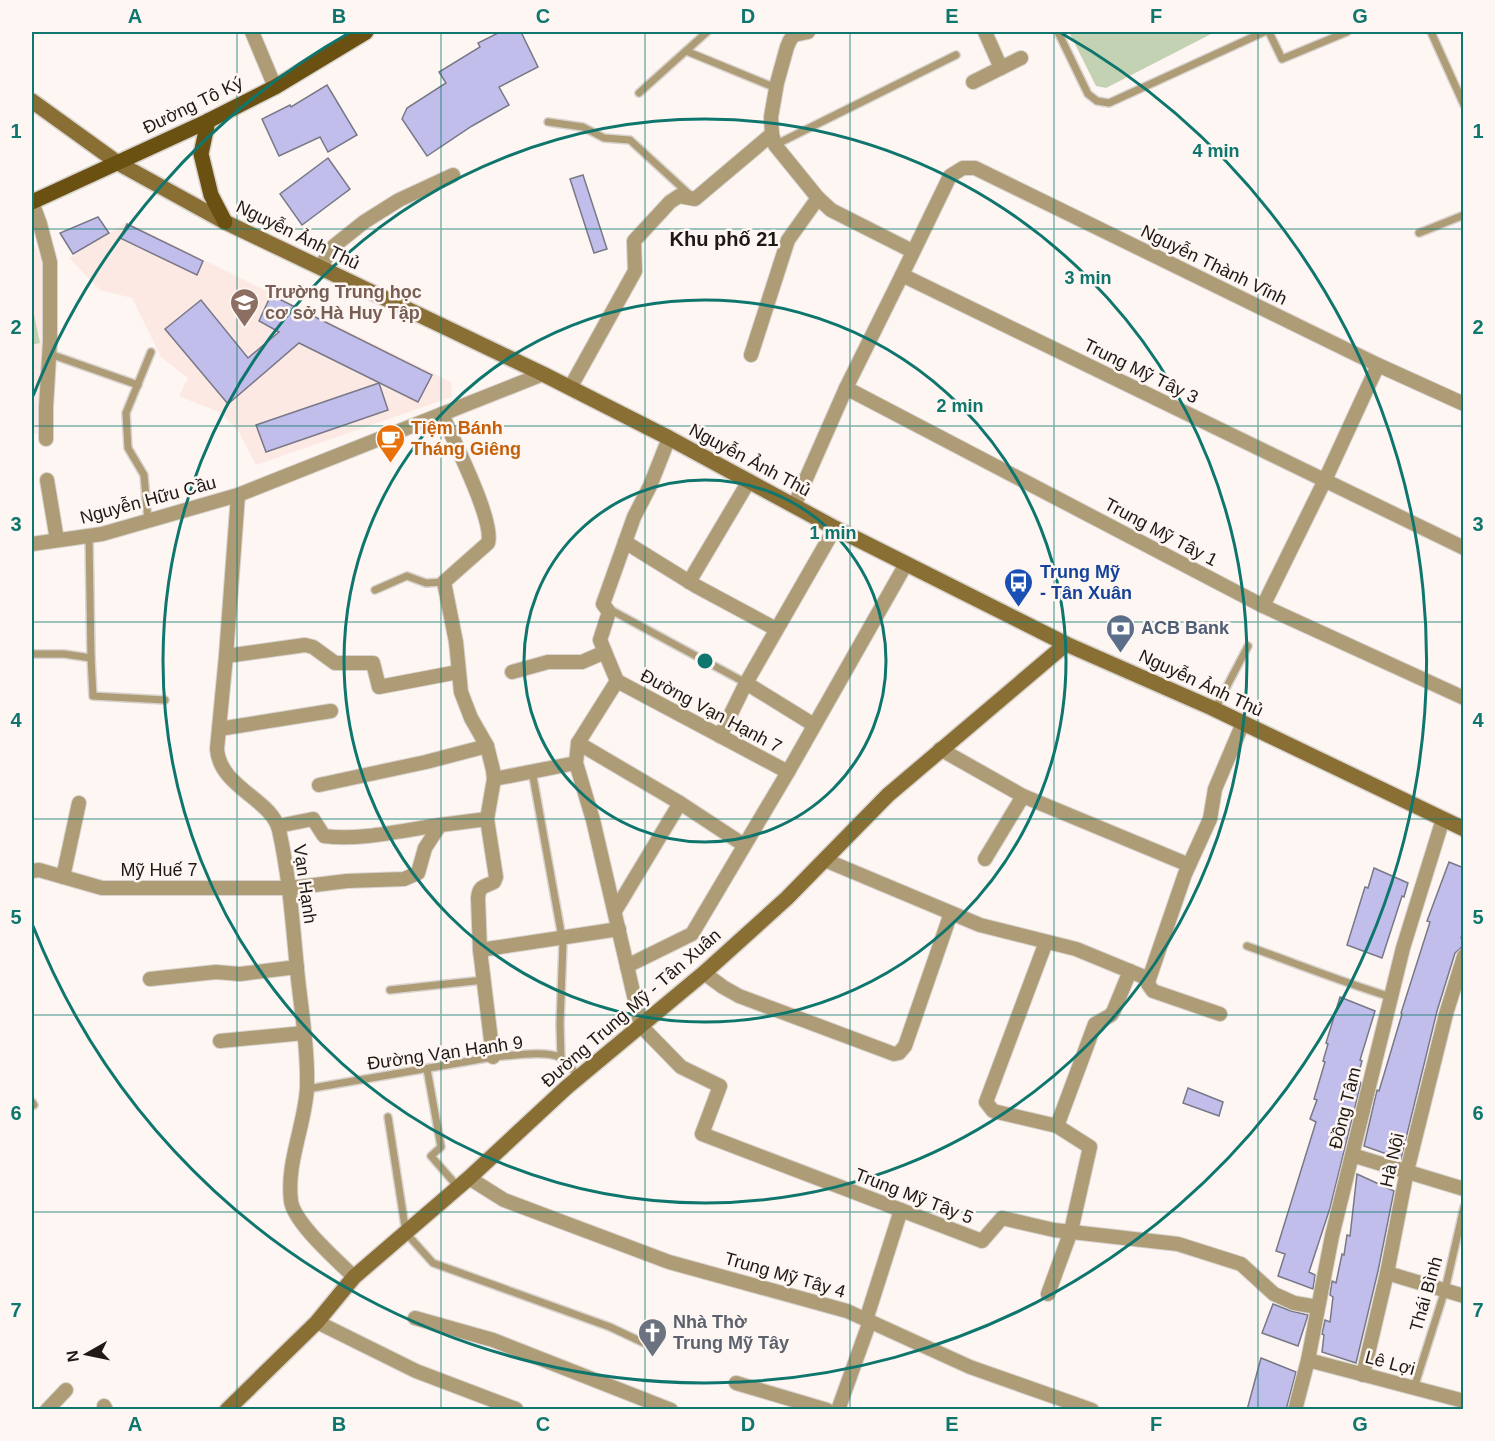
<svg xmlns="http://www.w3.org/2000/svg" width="1495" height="1441" font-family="Arial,sans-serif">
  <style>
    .education { fill: #fde9e3 }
    .green { fill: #c3d2b2 }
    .building { fill: #c1beeb; stroke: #797887; stroke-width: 1.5 }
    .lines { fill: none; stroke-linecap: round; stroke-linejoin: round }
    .lane-casing { stroke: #d9d3cf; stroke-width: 10 }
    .street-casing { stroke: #d9d3cf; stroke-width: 16 }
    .secondary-casing { stroke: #d9d3cf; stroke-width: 18 }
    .primary-casing { stroke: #d9d3cf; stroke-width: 18 }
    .lane { stroke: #ad9c76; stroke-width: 7 }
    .street { stroke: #ad9c76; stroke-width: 14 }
    .secondary { stroke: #896f34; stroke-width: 15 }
    .primary { stroke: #6a5111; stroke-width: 15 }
    .grid { fill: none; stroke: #0f766e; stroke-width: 1.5; stroke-opacity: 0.55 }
    .ring { fill: none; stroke: #0f766e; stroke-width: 3 }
    .labels { text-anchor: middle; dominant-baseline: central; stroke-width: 5; stroke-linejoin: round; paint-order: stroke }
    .street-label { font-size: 18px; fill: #1f1915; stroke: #fdf6f2 }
    .education-label { font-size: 18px; font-weight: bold; fill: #785e54; stroke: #fdf6f2; text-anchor: start }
    .food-label { font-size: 18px; font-weight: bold; fill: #c56008; stroke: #fdf6f2; text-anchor: start }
    .transit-label { font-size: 18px; font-weight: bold; fill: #164399; stroke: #fdf6f2; text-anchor: start }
    .service-label { font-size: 18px; font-weight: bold; fill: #4e5e75; stroke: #fdf6f2; text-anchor: start }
    .worship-label { font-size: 18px; font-weight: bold; fill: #5b616d; stroke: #fdf6f2; text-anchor: start }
    .neighbourhood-label { font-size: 20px; font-weight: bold; fill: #1f1915; stroke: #fdf6f2 }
    .centre { fill: #0f766e; stroke: #fdf6f2; stroke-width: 3 }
    .ring-label { font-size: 18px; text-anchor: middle; font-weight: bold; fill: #0f766e; stroke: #fdf6f2; stroke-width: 5; stroke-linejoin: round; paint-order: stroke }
    .neatline { fill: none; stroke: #0f766e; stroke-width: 2 }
    .grid-label { font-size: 20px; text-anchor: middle; font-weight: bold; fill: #0f766e }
  </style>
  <rect width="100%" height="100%" fill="#fdf6f2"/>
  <g class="education">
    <path d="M127,222L451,382L452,397L256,465L239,432L221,413L179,396L188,378L161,357L132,298L100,290L69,258Z"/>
    <path d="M35,245L42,261L46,278L39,434H32V246Z"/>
  </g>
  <g class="green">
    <path d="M1069,32H1215L1106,88L1096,86Z"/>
    <path d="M32,305L40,343L32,345V304Z"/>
  </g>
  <g class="building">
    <path d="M500,32H521L538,67L499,87L509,105L472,126L427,156L402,119L407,108L446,83L439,72L480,47L478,43Z"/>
    <path d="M327,85L357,135L328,152L320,137L279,156L262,119L290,105L291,107Z"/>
    <path d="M328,158L350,189L302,225L280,194Z"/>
    <path d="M583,175L607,249L594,253L570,179Z"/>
    <path d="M98,217L109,233L73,254L60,233Z"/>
    <path d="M127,224L203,261L197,275L120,238Z"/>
    <path d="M271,295L432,375L418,402L299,343L228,404L165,329L201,300L248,358L279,332L259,321Z"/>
    <path d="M379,383L388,410L266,452L256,425Z"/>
    <path d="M1449,862L1464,868V929L1461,938L1464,940L1461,948L1455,953L1437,1011L1401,1159L1364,1146L1377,1090L1379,1091L1391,1051L1402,1014L1401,1013L1430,922L1427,921Z"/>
    <path d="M1374,868L1408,883L1404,897L1402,896L1382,958L1347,945L1365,887L1368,888Z"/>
    <path d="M1340,997L1375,1011L1360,1060L1362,1061L1357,1079L1361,1083L1330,1208L1309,1272L1315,1275L1313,1289L1278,1276L1285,1254L1276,1251L1316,1122L1310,1119L1317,1100L1314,1099L1325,1062L1323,1061L1328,1044L1326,1043Z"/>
    <path d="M1188,1088L1223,1102L1219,1116L1183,1103Z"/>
    <path d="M1357,1174L1394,1191L1378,1271L1356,1363L1322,1352L1324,1335L1322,1334L1325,1320L1330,1322L1333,1297L1330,1295L1332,1281L1336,1283L1342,1254L1344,1255L1347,1235L1350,1236Z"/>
    <path d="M1273,1304L1291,1311L1308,1315L1298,1346L1262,1333Z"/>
    <path d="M1261,1358L1296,1372L1286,1410H1247Z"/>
  </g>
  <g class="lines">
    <defs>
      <g id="lane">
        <path d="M1058,32L1088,94L1097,101L1109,103L1264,32"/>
        <path d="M1269,32L1282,59L1347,32"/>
        <path d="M1431,32L1464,105"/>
        <path d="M686,51L776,88"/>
        <path d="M639,93L707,32"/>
        <path d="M548,122L583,127L604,138L630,140L690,195"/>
        <path d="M775,145L956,55"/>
        <path d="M1419,233L1464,215"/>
        <path d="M50,354L138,385"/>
        <path d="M148,521L144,475L128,448L126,413L151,352"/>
        <path d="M375,590L407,576L426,583L444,582"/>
        <path d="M609,609L746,683"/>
        <path d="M32,654H64L91,658L89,536"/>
        <path d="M91,658L93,696L165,700"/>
        <path d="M1215,709L1248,646"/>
        <path d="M532,771L563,943L560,1024L561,1058"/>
        <path d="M1247,946C1295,963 1342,982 1391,997"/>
        <path d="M390,990L484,980"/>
        <path d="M427,1069L441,1147L431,1156L458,1187"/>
        <path d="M307,1089L493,1057C509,1056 546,1050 559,1057C567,1062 573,1071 580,1077"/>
        <path d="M32,1102L34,1105"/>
        <path d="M388,1117L406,1233L433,1263L610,1327L644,1343"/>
        <path d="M1414,1388L1445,1290L1464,1207"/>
      </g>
      <g id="street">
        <path d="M252,32L275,87"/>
        <path d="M808,32L794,35L790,40L787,47L777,83L771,117L772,134L775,145L818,198L831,210L912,251"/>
        <path d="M1001,68L1021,58"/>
        <path d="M973,82L1001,68L985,32"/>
        <path d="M32,202L40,224L50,262V341L46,407V439"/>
        <path d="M320,267L334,246L364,222L399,200L453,175"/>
        <path d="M751,355L788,240L818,198"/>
        <path d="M570,388L635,271L634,241L670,202L679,196L695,199L772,134"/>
        <path d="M846,388L1263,606L1464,698"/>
        <path d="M1464,404L1378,365L975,168H963L950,176L902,275L1464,548"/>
        <path d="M442,414C452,438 495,521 488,543L444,582L456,642L461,692L471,718L487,746L493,770L494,779L487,819L496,877L494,882C485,887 479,885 478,898L480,950L493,1057"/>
        <path d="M47,480L57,540"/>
        <path d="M238,495L226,656L217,749C220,788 272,799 279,830C290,879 293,929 298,979C302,1014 308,1052 307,1088C305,1125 286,1163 291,1201C294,1223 338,1261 354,1277"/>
        <path d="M794,506L846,388L902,275"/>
        <path d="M625,542L696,586L776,629"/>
        <path d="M32,544L102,534L238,495L543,374"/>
        <path d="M689,582L749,481"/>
        <path d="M1263,606L1325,480L1378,365"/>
        <path d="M226,656L305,645L313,647L335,663H373L379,687L458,672"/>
        <path d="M512,672L548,662H582L605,652"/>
        <path d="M617,681L578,743L576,763L593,820L641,1026L681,1067L720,1086L702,1134L982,1241L1002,1218L1054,1230L1178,1244L1241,1264L1274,1294L1294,1303L1317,1307"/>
        <path d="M617,681L600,640L609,612L603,604L634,517L650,486L669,438"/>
        <path d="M617,681L788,772"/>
        <path d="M746,683L814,725"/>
        <path d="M219,729L331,711"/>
        <path d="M720,736L746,683L835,528"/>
        <path d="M578,743L680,803L744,845"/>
        <path d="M940,749L1023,796"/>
        <path d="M494,779L576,763"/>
        <path d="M319,785L426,762L487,746"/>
        <path d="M278,826L313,819L324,836C360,841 404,830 440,825"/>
        <path d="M985,859L1023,796L1189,865"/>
        <path d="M825,860L980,925L1076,949L1149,979L1185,874L1210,819L1215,789L1243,723"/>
        <path d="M32,871L39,870L102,888H290L347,881L404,879L418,873L425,848L440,825L487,819"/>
        <path d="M63,877L79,803"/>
        <path d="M615,911L680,803"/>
        <path d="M1046,942L986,1102L993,1111L1057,1126L1090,1147L1071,1231L1048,1294"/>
        <path d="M480,950L619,929"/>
        <path d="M627,966L692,934L788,772L906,564"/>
        <path d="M704,973L723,987L739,996L894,1054L899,1053L905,1046L951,913"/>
        <path d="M150,979L216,972L240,974L297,967"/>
        <path d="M1149,979L1148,984L1153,991L1220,1014"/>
        <path d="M220,1041L304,1033"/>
        <path d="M1057,1126L1095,1024L1111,1015L1114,1010L1130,971"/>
        <path d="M1352,1155L1464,1189"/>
        <path d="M469,1178L504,1200L669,1262L847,1311L970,1367L1092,1410"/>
        <path d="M1387,1273L1464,1296"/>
        <path d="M415,1318L493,1340L671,1410"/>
        <path d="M866,1320L901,1210"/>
        <path d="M317,1322L416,1371L516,1409"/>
        <path d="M1308,1360L1464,1401"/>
        <path d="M1363,1375L1387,1273L1407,1171L1446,1014L1464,956"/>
        <path d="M736,1383L827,1410"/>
        <path d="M104,1406L106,1410"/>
        <path d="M47,1410L66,1390"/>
        <path d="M838,1410L870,1321"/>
        <path d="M1295,1410L1308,1360L1332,1236L1391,997L1403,948L1443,819"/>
      </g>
      <g id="secondary">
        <path d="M32,101L118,163L225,222L543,374L669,438L835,528L1066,644L1212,708L1464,829"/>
        <path d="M227,1410L317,1322L354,1277L469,1178L567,1087L704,973L787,898L888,795L1066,644"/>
      </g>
      <g id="primary">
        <path d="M208,121L201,154L211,195L225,222"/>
        <path d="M32,202L208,121L275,87L366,32"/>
      </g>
    </defs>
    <use href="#lane" class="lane-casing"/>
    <use href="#street" class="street-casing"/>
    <use href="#secondary" class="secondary-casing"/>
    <use href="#primary" class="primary-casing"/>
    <use href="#lane" class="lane"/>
    <use href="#street" class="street"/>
    <use href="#secondary" class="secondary"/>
    <use href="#primary" class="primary"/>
  </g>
  <path class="grid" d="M237,32V1410M441,32V1410M645,32V1410M850,32V1410M1054,32V1410M1258,32V1410M32,229H1464M32,426H1464M32,622H1464M32,819H1464M32,1015H1464M32,1212H1464"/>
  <g class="ring">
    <circle cx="705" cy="661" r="181"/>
    <circle cx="705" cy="661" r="361"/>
    <circle cx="705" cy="661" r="542"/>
    <path d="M33 396A722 722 0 0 1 349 33M1061 33A722 722 0 1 1 33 926"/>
  </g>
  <defs>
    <symbol id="school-pin" viewBox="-11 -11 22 30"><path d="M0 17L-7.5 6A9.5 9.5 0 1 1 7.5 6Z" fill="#8d6e63" stroke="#fdf6f2"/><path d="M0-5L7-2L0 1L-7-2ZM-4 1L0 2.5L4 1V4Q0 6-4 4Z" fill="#fff"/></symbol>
    <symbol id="cafe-pin" viewBox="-11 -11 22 30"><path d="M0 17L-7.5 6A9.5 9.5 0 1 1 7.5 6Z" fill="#e8710a" stroke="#fdf6f2"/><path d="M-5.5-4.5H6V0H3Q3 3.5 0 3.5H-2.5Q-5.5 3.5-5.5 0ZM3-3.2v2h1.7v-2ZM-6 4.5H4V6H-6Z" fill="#fff"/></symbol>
    <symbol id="bus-pin" viewBox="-11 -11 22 30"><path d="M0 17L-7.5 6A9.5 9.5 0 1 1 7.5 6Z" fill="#1a4fb4" stroke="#fdf6f2"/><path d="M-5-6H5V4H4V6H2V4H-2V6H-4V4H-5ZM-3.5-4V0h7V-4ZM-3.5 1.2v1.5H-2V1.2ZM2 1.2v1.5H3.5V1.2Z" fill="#fff"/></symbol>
    <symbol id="bank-pin" viewBox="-11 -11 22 30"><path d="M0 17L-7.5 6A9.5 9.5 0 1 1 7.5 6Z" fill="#5c6f8a" stroke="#fdf6f2"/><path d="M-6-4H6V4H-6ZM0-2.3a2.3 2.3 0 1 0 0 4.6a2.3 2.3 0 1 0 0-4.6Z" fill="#fff"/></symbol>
    <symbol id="church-pin" viewBox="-11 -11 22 30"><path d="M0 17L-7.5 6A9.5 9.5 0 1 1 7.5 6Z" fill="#6b7280" stroke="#fdf6f2"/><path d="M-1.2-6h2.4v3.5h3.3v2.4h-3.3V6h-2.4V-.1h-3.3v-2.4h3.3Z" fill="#fff"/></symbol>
  </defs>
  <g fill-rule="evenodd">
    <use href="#school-pin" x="228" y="286" width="33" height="45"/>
    <use href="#cafe-pin" x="374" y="422" width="33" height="45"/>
    <use href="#bus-pin" x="1002" y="566" width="33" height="45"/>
    <use href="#bank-pin" x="1104" y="612" width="33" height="45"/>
    <use href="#church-pin" x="636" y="1316" width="33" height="45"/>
  </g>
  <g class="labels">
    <g class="street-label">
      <text transform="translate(193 105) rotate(-26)">Đường Tô Ký</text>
      <text transform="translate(298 235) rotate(26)">Nguyễn Ảnh Thủ</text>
      <text transform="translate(1214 265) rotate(26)">Nguyễn Thành Vĩnh</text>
      <text transform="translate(1141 371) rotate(26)">Trung Mỹ Tây 3</text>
      <text transform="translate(750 460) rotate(28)">Nguyễn Ảnh Thủ</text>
      <text transform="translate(148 500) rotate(-15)">Nguyễn Hữu Cầu</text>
      <text transform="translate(1161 532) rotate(28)">Trung Mỹ Tây 1</text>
      <text transform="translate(1201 683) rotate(25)">Nguyễn Ảnh Thủ</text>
      <text transform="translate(711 711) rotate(28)">Đường Vạn Hạnh 7</text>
      <text x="159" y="870">Mỹ Huế 7</text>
      <text transform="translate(305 884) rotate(82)">Vạn Hạnh</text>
      <text transform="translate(631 1008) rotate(-41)">Đường Trung Mỹ - Tân Xuân</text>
      <text transform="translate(445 1053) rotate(-8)">Đường Vạn Hạnh 9</text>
      <text transform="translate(1345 1108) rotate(-76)">Đồng Tâm</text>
      <text transform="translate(1392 1160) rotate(-77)">Hà Nội</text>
      <text transform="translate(914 1196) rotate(21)">Trung Mỹ Tây 5</text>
      <text transform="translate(785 1275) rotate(16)">Trung Mỹ Tây 4</text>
      <text transform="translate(1426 1294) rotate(-74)">Thái Bình</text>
      <text transform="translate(1390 1363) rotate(15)">Lê Lợi</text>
    </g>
    <g class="education-label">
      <text x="265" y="292">Trường Trung học<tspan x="265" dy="21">cơ sở Hà Huy Tập</tspan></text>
    </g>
    <g class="food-label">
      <text x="411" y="428">Tiệm Bánh<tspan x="411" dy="21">Tháng Giêng</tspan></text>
    </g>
    <g class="transit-label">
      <text x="1040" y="572">Trung Mỹ<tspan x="1040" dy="21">- Tân Xuân</tspan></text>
    </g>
    <g class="service-label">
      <text x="1141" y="628">ACB Bank</text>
    </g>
    <g class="worship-label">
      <text x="673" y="1322">Nhà Thờ<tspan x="673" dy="21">Trung Mỹ Tây</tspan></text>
    </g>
    <g class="neighbourhood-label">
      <text x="724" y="239">Khu phố 21</text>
    </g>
  </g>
  <circle cx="705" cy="661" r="9" class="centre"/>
  <g class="ring-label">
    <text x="1216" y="157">4 min</text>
    <text x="1088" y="284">3 min</text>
    <text x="960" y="412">2 min</text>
    <text x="833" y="539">1 min</text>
  </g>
  <rect width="1495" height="1441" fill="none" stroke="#fdf6f2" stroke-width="66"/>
  <g transform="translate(87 1354) rotate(261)" stroke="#fdf6f2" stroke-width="4.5" paint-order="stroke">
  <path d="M0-4.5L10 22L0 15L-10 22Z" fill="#1f1915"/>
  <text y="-9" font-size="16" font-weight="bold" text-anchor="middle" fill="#1f1915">N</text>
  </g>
  <rect x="33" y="33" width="1429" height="1375" class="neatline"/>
  <g class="grid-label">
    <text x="135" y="23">A</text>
    <text x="339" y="23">B</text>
    <text x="543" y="23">C</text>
    <text x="748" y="23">D</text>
    <text x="952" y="23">E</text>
    <text x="1156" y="23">F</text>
    <text x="1360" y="23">G</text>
    <text x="16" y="138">1</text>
    <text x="1478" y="138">1</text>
    <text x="16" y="334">2</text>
    <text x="1478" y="334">2</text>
    <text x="16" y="531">3</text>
    <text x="1478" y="531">3</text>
    <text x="16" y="727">4</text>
    <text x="1478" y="727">4</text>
    <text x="16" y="924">5</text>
    <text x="1478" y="924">5</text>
    <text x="16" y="1120">6</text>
    <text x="1478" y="1120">6</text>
    <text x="16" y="1317">7</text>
    <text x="1478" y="1317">7</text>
    <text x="135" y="1431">A</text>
    <text x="339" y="1431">B</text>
    <text x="543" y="1431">C</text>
    <text x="748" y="1431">D</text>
    <text x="952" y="1431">E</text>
    <text x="1156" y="1431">F</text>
    <text x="1360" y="1431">G</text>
  </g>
</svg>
